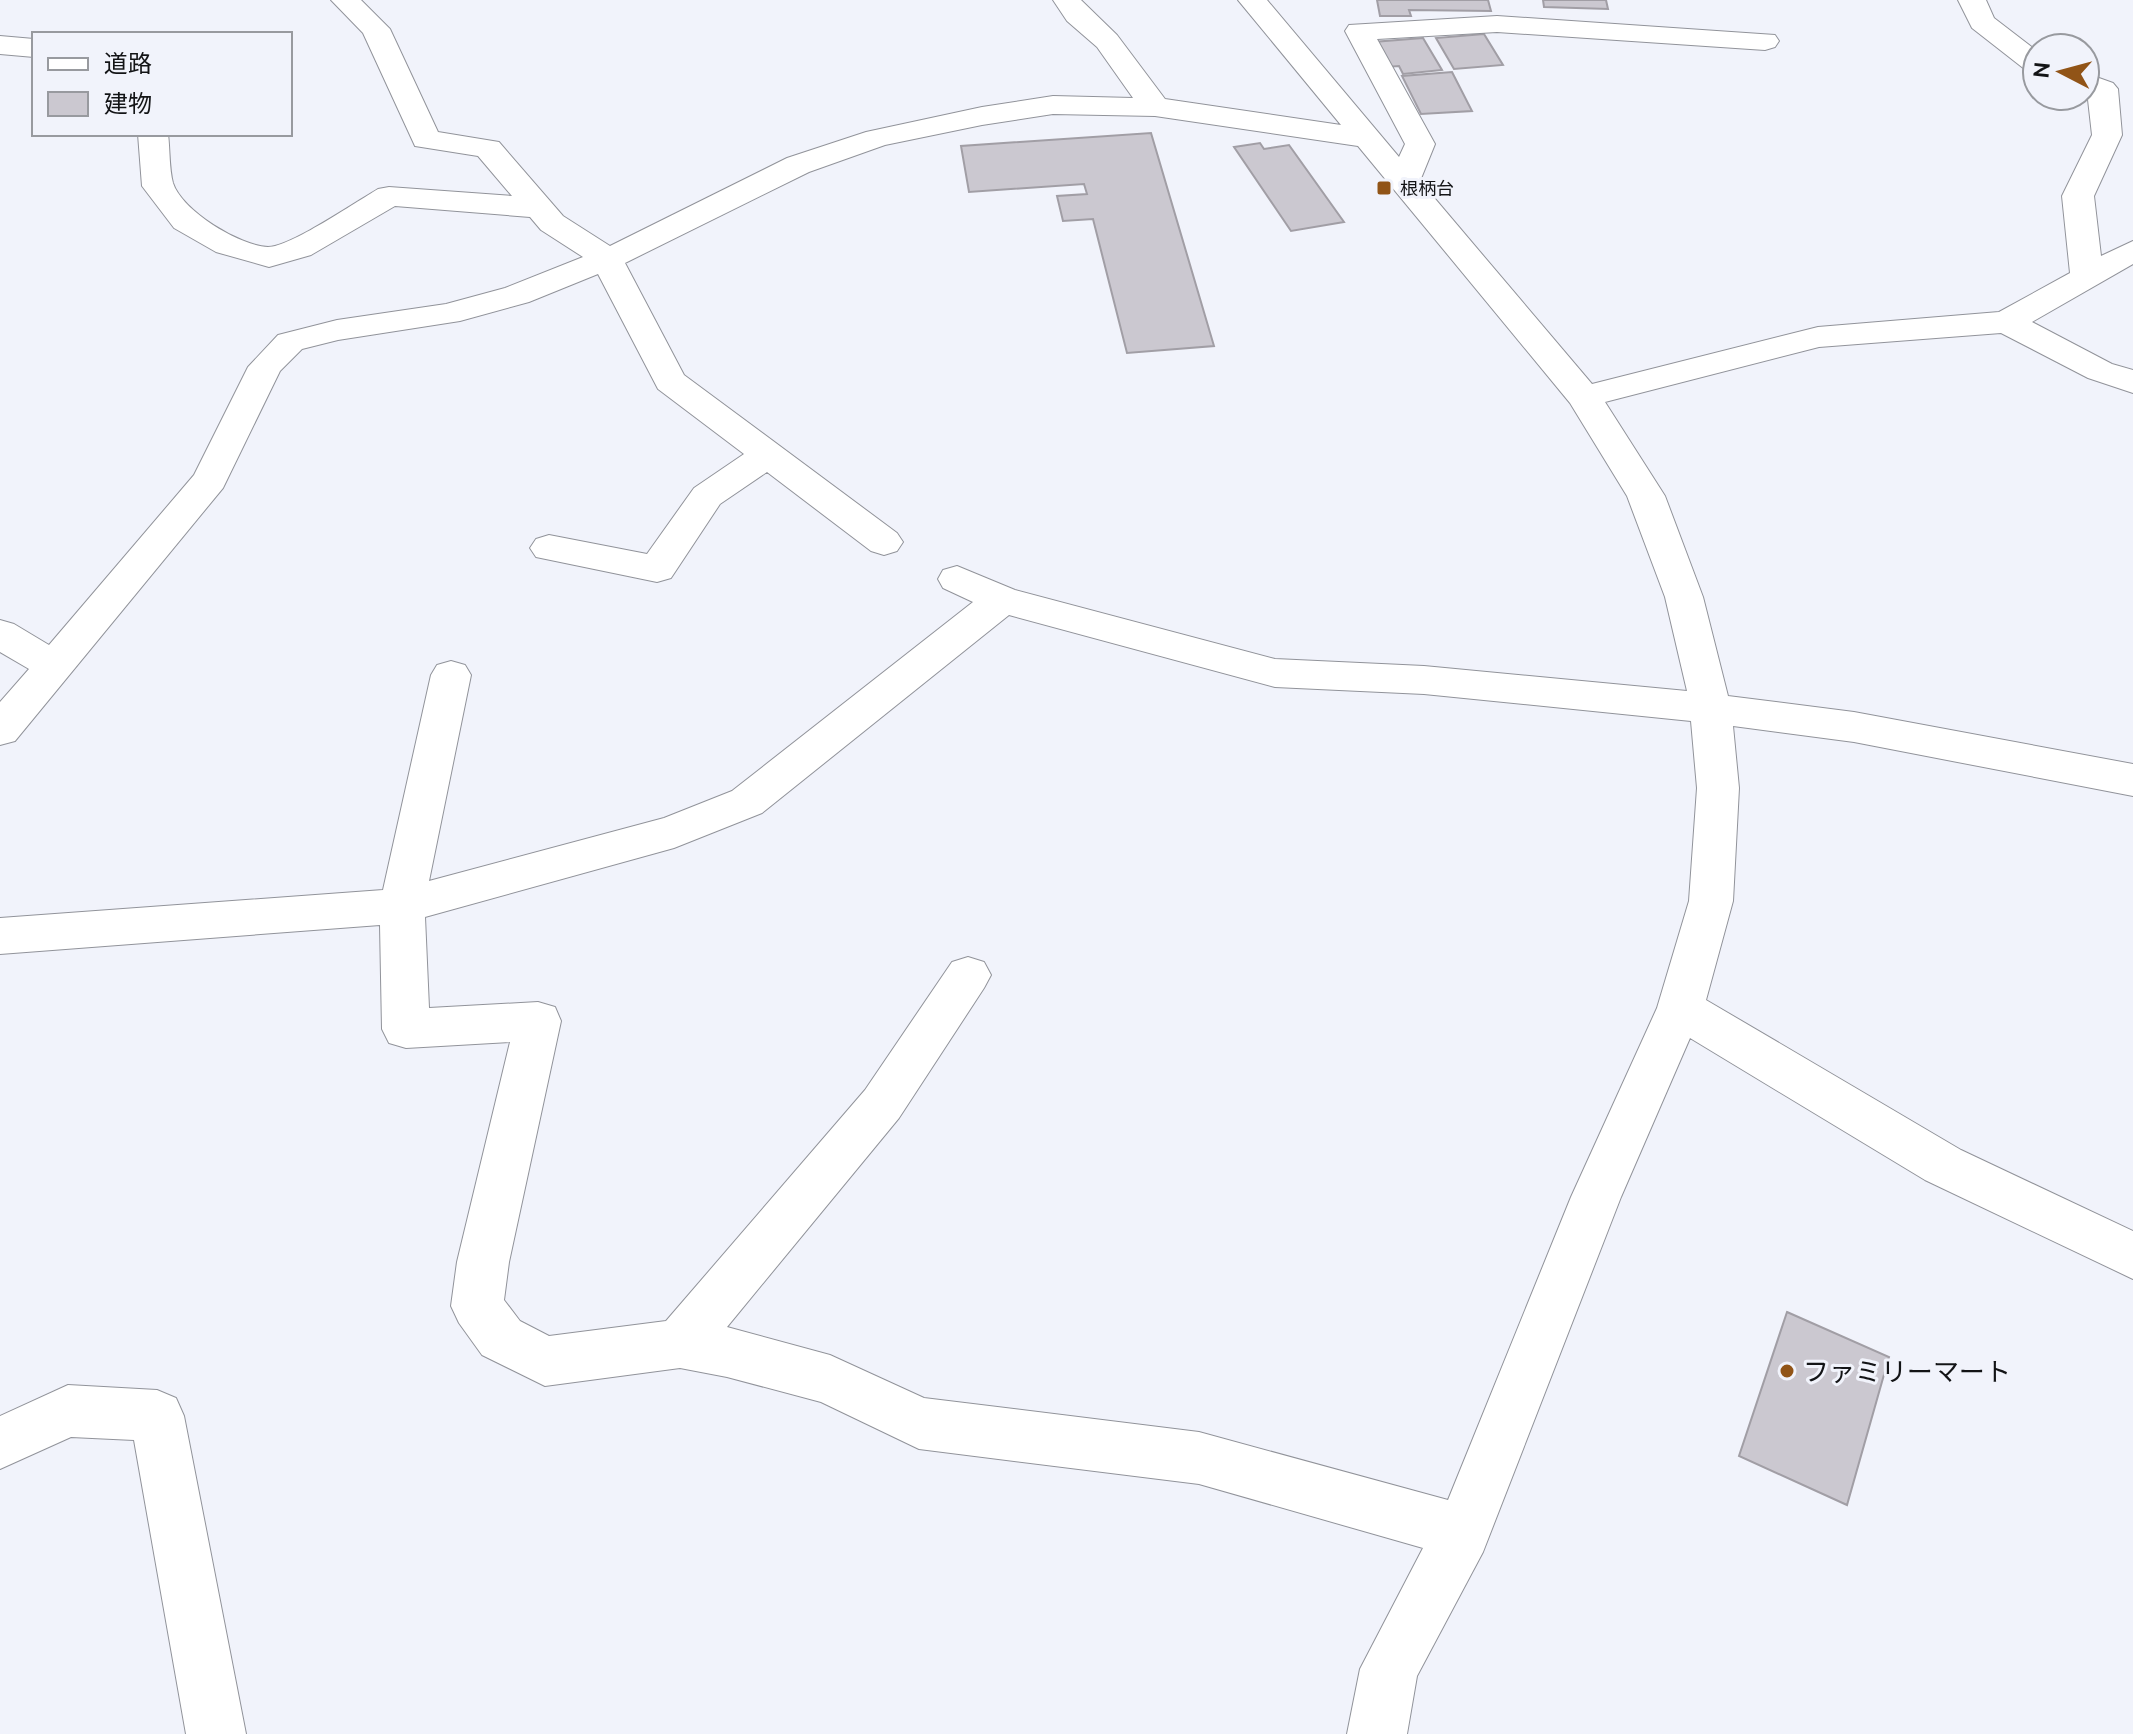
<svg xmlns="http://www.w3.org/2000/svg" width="2133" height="1734" font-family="Ubuntu,'Noto Sans JP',sans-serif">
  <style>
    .building { fill: #cbc8d0; stroke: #a19ea5; stroke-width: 2 }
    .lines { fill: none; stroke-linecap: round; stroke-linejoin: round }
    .minor-casing { stroke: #91939a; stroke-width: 2 }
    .minor { fill: #fff; fill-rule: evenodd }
    .poi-dot { fill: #915417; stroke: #f1f3fb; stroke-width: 3 }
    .labels { text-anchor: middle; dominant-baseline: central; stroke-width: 6; stroke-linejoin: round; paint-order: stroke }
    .far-poi-label { font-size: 18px; fill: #131416; stroke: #f1f3fb; text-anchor: start }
    .near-poi-label { font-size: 26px; fill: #131416; stroke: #f1f3fb; text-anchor: start }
  </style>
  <rect width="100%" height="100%" fill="#f1f3fb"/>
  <g class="building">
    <path d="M1377,0H1488L1491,11L1409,10L1411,16H1380Z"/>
    <path d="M1543,0H1606L1608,9L1544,7Z"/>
    <path d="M1484,34L1503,65L1454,69L1436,38Z"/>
    <path d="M1423,38L1442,70L1403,74L1399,66L1386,67L1373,42Z"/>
    <path d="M1452,72L1472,111L1421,114L1402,76Z"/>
    <path d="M1151,133L1214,346L1127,353L1093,219L1063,221L1057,196L1087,194L1084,184L969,192L961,146Z"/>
    <path d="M1260,143L1264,149L1289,145L1344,222L1291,231L1234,147Z"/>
    <path d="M1787,1312L1889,1357L1847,1505L1739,1456Z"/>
  </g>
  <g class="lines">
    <defs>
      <g id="minor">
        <path d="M331,0H361L390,29L438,132L499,142L563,216L610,246L787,158L866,132L982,107L1053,96L1133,98L1097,47L1067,21L1053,0H1081L1117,35L1165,99L1341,125L1238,0H1267L1399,157L1405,144L1345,31L1349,25L1497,16L1775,35L1779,41L1775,47L1765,50L1497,32L1377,39L1435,144L1420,181L1592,384L1818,327L1999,312L2070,273L2062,196L2092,135L2085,73L2113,83L2118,89L2122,135L2094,196L2101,256L2133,241V264L2032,322L2112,364L2133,370V393L2088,378L2001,333L1819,347L1605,402L1665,496L1703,597L1728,696L1854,712L2133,764V796L1854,742L1733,726L1739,788L1733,901L1706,1000L1961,1150L2133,1231V1279L1925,1180L1690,1038L1621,1197L1483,1552L1417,1676L1407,1734H1347L1360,1669L1423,1548L1199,1484L919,1449L821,1402L727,1377L680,1368L545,1386L482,1355L459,1323L451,1306L457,1262L510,1042L406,1048L389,1043L382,1029L380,925L0,954V918L383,890L431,675L437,665L451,661L465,665L471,675L429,881L664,818L732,791L973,602L943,588L938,579L943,570L957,566L1015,590L1275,659L1424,666L1687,691L1665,597L1627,496L1570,403L1358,146L1155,116L1053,114L982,125L885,145L809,172L625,263L684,375L897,533L903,542L897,551L884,555L871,551L767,472L720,504L671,578L657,582L536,557L530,548L536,539L549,535L647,554L694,488L744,454L658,389L598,274L529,302L460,321L338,340L302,349L280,371L223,488L15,741L0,745V702L29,669L0,652V620L14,624L49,645L194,475L248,367L278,335L337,320L446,304L505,288L583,257L541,230L530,217L395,206L311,255L269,267L216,252L174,228L142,186L138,134H168C170,149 169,169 173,183C182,211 240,246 268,247C290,247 356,202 378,189L389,187L512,196L478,156L415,146L363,33ZM1009,615L1275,687L1424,694L1691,721L1697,788L1689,901L1657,1008L1571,1197L1448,1500L1199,1432L924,1398L830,1355L727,1327L899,1118L984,988L991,975L984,962L968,957L952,962L865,1090L666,1321L549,1336L520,1321L504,1300L509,1262L561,1021L555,1007L538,1002L429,1008L425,917L674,848L762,813Z"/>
        <path d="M1958,0H1986L1994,18L2037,51V74L2027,71L1972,28Z"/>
        <path d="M0,36L34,39V57L0,54Z"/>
        <path d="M68,1385L157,1390L176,1398L184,1416L246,1734H186L134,1440L71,1437L0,1469V1416Z"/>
      </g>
    </defs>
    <use href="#minor" class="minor-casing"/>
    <use href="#minor" class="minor"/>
  </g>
  <g class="poi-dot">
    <rect x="1376" y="180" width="16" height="16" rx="4"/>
    <circle cx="1787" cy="1371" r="8"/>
  </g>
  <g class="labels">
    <g class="far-poi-label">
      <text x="1400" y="188">根柄台</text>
    </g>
    <g class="near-poi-label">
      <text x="1803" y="1371">ファミリーマート</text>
    </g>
  </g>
  <rect x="32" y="32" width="260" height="104" fill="#f1f3fb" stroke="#989a9f" stroke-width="2"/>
  <rect x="48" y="58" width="40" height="12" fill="#ffffff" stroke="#989a9f" stroke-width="2"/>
  <text x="104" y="72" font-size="24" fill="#131416">道路</text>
  <rect x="48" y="92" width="40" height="24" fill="#cbc8d0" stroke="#989a9f" stroke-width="2"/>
  <text x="104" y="112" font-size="24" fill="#131416">建物</text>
  <g transform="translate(2061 72) rotate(276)"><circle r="38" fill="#f1f3fb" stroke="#989a9f" stroke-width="2"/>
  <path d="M0-6L14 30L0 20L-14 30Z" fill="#915417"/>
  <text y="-12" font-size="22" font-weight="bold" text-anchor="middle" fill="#131416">N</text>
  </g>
</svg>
